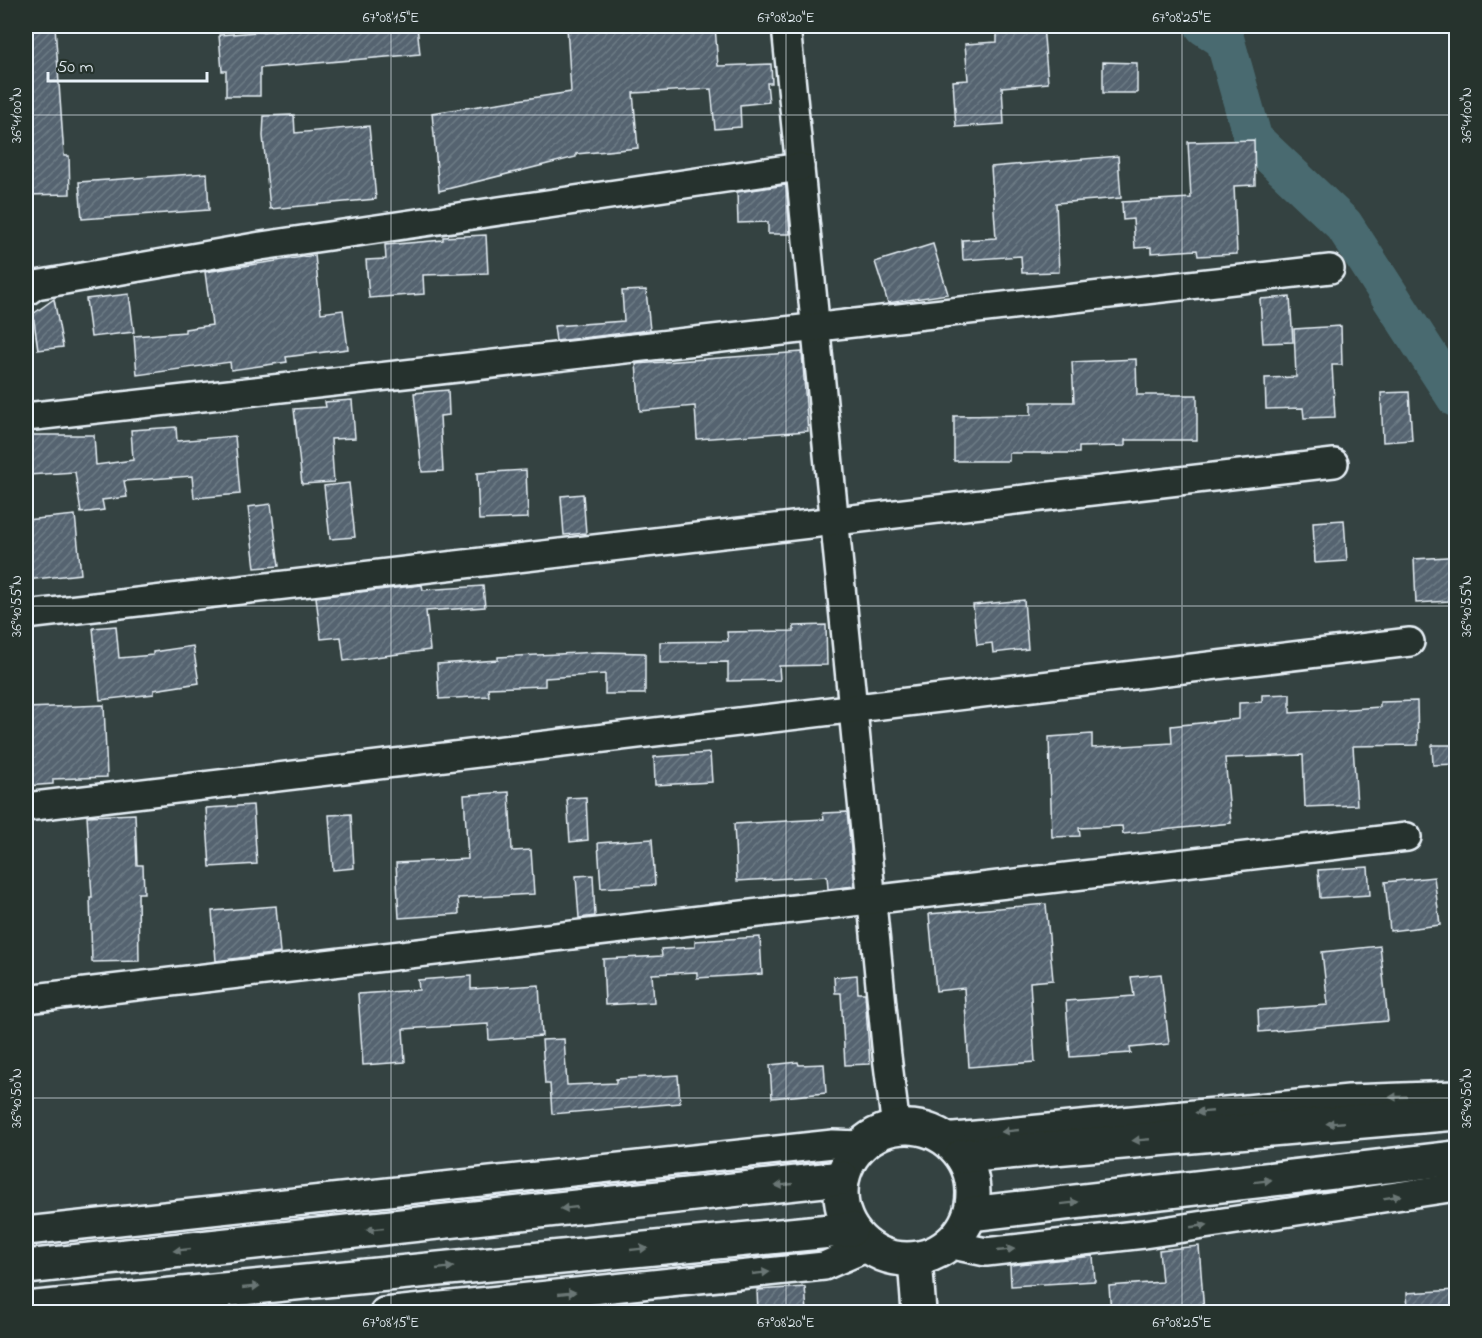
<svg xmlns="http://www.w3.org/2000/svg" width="1482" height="1338" font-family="'Indie Flower',sans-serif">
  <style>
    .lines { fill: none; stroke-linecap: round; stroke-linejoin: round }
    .river { stroke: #496b70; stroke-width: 39 }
    .building { fill: url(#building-hatch); stroke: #e8f1f8; stroke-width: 1.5 }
    .minor-casing { stroke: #e8f1f8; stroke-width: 32 }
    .major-casing { stroke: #e8f1f8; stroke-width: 38 }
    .minor { stroke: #26332d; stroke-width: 27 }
    .major { stroke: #26332d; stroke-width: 33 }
    .oneway { fill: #6a7674 }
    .ticks { fill: none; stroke: #e8f1f8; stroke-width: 1.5; stroke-opacity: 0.45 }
    .neatline { fill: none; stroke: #e8f1f8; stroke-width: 2 }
    .ticks-label { font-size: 15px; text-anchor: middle; fill: #e8f1f8 }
  </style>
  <defs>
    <pattern id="building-hatch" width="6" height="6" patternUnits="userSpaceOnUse" patternTransform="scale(1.5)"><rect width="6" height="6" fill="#556470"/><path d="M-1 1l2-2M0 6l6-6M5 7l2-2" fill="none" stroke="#6d7b85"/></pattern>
  </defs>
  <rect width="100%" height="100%" fill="#344241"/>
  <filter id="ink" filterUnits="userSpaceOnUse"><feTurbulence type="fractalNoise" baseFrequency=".0167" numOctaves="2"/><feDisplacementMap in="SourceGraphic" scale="12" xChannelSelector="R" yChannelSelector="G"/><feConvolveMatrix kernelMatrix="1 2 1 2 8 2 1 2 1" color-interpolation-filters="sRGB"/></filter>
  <g filter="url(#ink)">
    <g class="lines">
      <path class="river" d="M1204,26L1225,40L1253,139L1344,225L1456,398"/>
    </g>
    <g class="building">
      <path d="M26,26H55L64,156H69L70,194L26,195Z"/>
      <path d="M330,26H417L420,54L260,68V96H226V71H222L219,35Z"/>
      <path d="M567,26H715L718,66L771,64L772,83H767L769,102L740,105L741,127L715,129L711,89L633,93L638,148L576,154V157L439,191L432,113L571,92Z"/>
      <path d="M997,26H1043L1048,83L1002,87L1004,124L956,127L953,81L968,80L965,44L997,42Z"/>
      <path d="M1103,62L1137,63V93H1103Z"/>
      <path d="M294,115L295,133L369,126L376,199L270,209L263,136L264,116Z"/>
      <path d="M1254,140L1255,185L1234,186L1237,254L1198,256L1197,250L1151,253V247L1135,248L1133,219L1123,220L1122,202L1191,198L1188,142Z"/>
      <path d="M1118,156L1121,198L1056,203L1059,272L1022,273L1021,256L963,260L962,240L996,238L991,167Z"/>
      <path d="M207,173L209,210L82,219L79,182Z"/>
      <path d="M786,185L790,234H768V222L738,223L737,192Z"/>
      <path d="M486,235L488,273L423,275L424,294L369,298L366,260L386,259L385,245L443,240V237Z"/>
      <path d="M933,244L948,294L888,303L875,262Z"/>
      <path d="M315,255L321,313L343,310L348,349L286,357L287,362L231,370L230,362L137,375L134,336L185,332V329L212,325L205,272Z"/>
      <path d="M646,290L650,330L556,341L554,326L624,321L622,291Z"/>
      <path d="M129,294L134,332L91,337L86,299Z"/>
      <path d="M1290,297L1293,342L1263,343L1260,299Z"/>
      <path d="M54,299L63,347L38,350L33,314Z"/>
      <path d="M1341,326L1342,365H1332L1335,417L1304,418L1303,408L1266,409L1265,378L1296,377L1294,329Z"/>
      <path d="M802,352L808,431L697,439L695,406L640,411L636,364Z"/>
      <path d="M1136,359L1137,395H1197V440H1125V446L1079,447V453H1009V461H954V416L1031,415V402H1074L1072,362Z"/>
      <path d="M448,390L449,415L440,416L443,471L422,472L414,393Z"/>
      <path d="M1409,392L1412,440L1383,442L1381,393Z"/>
      <path d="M352,400L355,438L331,439L334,482L302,484L294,409L326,407L325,402Z"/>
      <path d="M176,427L177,441L235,436L240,494L194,498L192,476L124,481L127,497L102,500L104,510L81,513L75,472L28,475L26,435H94L96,465L133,460L131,430Z"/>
      <path d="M526,470L528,518L479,520L477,473Z"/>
      <path d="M349,483L355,537L330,539L324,486Z"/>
      <path d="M583,494L586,533L564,535L561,496Z"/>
      <path d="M271,504L279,566L255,568L248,507Z"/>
      <path d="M75,515L81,574L26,580V520Z"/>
      <path d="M1344,520L1347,561L1315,563L1313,522Z"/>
      <path d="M1447,557H1456V598L1449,599V601L1416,603L1414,559Z"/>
      <path d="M422,585L423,590L483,586L485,607L426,611L430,650L344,661L341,637L321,639L316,597Z"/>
      <path d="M1024,600L1028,649L993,653L992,643L977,645L973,605Z"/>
      <path d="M826,625L827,665L779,666L780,680L728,681V662L660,663V642L728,641L727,632L794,631V626Z"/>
      <path d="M116,626L119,658L153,655V652L193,646L199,683L154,690V694L100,700L93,628Z"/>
      <path d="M599,652L645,653V694H605V674L545,678V686L488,688L489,696L439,699L437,664L498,660V657Z"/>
      <path d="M1290,694V713L1380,707V702L1417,701L1418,745L1353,746L1357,805L1305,807L1303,755L1225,758L1231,823L1123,834L1122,826L1079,828L1080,836L1052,837L1049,737L1092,734V748L1172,743L1171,726L1239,719V703L1262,702V695Z"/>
      <path d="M104,705L107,777L53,779V784L26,786V708Z"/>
      <path d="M1432,745H1456V764L1433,765Z"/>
      <path d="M710,753L712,782L655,785L654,757Z"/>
      <path d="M509,792L512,851L531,850L534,894L458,898L459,914L399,918L396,863L468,859L464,795Z"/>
      <path d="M586,797L588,840L570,842L567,798Z"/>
      <path d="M253,805L257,864L210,867L206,808Z"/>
      <path d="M847,812L855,886L828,889L827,876L737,881L734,824L824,819L823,813Z"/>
      <path d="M135,814L137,865H143L144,893H138L139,961L92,962L90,897H92L87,816Z"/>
      <path d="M351,814L354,868L333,870L329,815Z"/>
      <path d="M652,839L655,885L601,888L598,843Z"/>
      <path d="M1368,867L1370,895L1320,898L1318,870Z"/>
      <path d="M593,875L595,916L579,918L576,876Z"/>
      <path d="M1434,877L1440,925L1390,931L1385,882Z"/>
      <path d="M1046,904L1053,980L1030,982L1035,1062L969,1067L964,988L936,991L929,914Z"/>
      <path d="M276,906L280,953L216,961L212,911Z"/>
      <path d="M760,937L762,974L697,978V972L652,974L654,1002L605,1005L603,959L662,956L661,949L695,947V941Z"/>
      <path d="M1380,946L1388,1021L1259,1032L1258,1010L1328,1005L1322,952Z"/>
      <path d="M1161,974L1169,1044L1130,1048L1131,1053L1070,1057L1066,1001L1134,996L1131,977Z"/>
      <path d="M857,975L858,993H865L870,1064L845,1065L841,993H835L834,977Z"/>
      <path d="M471,976V989L539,985L542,1036L489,1040L488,1024L403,1029L405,1062L363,1065L358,994L419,990L418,980Z"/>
      <path d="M564,1039L567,1085L616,1083V1079L678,1075L680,1103L552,1114L550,1084H545L542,1040Z"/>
      <path d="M798,1062L799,1065L824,1064L826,1093L772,1098L770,1065Z"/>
      <path d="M1199,1246L1204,1312H1111L1109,1286L1162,1282L1159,1250Z"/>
      <path d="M1093,1256L1095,1281L1011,1286L1010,1265Z"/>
      <path d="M805,1287L807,1312H758L757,1290Z"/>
      <path d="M1456,1290V1312H1408L1407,1293Z"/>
    </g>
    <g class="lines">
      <defs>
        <g id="minor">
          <path d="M786,26L887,1056L896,1128"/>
          <path d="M26,292L36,285L261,246L800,167"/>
          <path d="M26,417L1330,269"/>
          <path d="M26,615L1334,463"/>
          <path d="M26,807L1410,642"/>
          <path d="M26,999L1407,837"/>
          <path d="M944,1138L1349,1099L1456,1095"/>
          <path d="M26,1231L833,1144L862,1145"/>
          <path d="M948,1244L986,1252L1144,1234L1456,1187"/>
          <path d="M213,1290L216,1312"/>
          <path d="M384,1312L824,1266L868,1247"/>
        </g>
        <g id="major">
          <circle cx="907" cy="1193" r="66"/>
          <path d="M962,1156L1456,1113"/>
          <path d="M970,1214L1456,1158"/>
          <path d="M915,1259L919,1312"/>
          <path d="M26,1267L842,1178"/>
          <path d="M26,1309L851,1229"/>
        </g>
      </defs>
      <use href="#minor" class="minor-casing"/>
      <use href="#major" class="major-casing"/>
      <use href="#minor" class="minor"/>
      <use href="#major" class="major"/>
    </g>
    <defs><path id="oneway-solid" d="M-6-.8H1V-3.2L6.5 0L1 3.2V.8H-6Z" transform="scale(1.5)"/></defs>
    <g class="oneway">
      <use href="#oneway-solid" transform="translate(1398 1097) rotate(178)"/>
      <use href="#oneway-solid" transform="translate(1204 1112) rotate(175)"/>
      <use href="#oneway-solid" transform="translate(1335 1123) rotate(175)"/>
      <use href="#oneway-solid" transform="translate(1010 1131) rotate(174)"/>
      <use href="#oneway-solid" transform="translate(1141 1140) rotate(175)"/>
      <use href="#oneway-solid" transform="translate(1263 1181) rotate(-7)"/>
      <use href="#oneway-solid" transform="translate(784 1185) rotate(174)"/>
      <use href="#oneway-solid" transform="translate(1392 1197) rotate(-9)"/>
      <use href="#oneway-solid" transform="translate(1070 1203) rotate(-7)"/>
      <use href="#oneway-solid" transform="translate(569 1208) rotate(174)"/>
      <use href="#oneway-solid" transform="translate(1199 1226) rotate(-8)"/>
      <use href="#oneway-solid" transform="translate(375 1229) rotate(174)"/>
      <use href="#oneway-solid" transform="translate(639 1249) rotate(-6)"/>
      <use href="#oneway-solid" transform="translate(182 1250) rotate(174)"/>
      <use href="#oneway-solid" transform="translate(1006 1250) rotate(-6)"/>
      <use href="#oneway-solid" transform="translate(445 1268) rotate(-6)"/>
      <use href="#oneway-solid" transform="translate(761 1273) rotate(-6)"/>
      <use href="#oneway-solid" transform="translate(251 1287) rotate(-6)"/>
      <use href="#oneway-solid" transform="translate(567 1293) rotate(-6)"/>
    </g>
  </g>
  <path class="ticks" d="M391,26V1312M786,26V1312M1182,26V1312M26,115H1456M26,606H1456M26,1098H1456"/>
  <rect width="1482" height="1338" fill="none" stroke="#26332d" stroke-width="66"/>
  <path d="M48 72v9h159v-9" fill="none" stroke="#e8f1f8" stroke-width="3"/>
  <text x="57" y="72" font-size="18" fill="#e8f1f8" stroke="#26332d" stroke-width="4.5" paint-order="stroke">50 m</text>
  <rect x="33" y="33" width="1416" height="1272" class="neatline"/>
  <g class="ticks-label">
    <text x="391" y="22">67°08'15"E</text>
    <text x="786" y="22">67°08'20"E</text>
    <text x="1182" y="22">67°08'25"E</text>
    <text transform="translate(16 115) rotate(-90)" y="5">36°41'00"N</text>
    <text transform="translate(1466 115) rotate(-90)" y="5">36°41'00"N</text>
    <text transform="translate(16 606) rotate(-90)" y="5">36°40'55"N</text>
    <text transform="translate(1466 606) rotate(-90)" y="5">36°40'55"N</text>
    <text transform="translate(16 1098) rotate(-90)" y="5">36°40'50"N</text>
    <text transform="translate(1466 1098) rotate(-90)" y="5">36°40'50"N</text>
    <text x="391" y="1327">67°08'15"E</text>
    <text x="786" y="1327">67°08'20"E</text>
    <text x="1182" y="1327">67°08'25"E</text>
  </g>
</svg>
